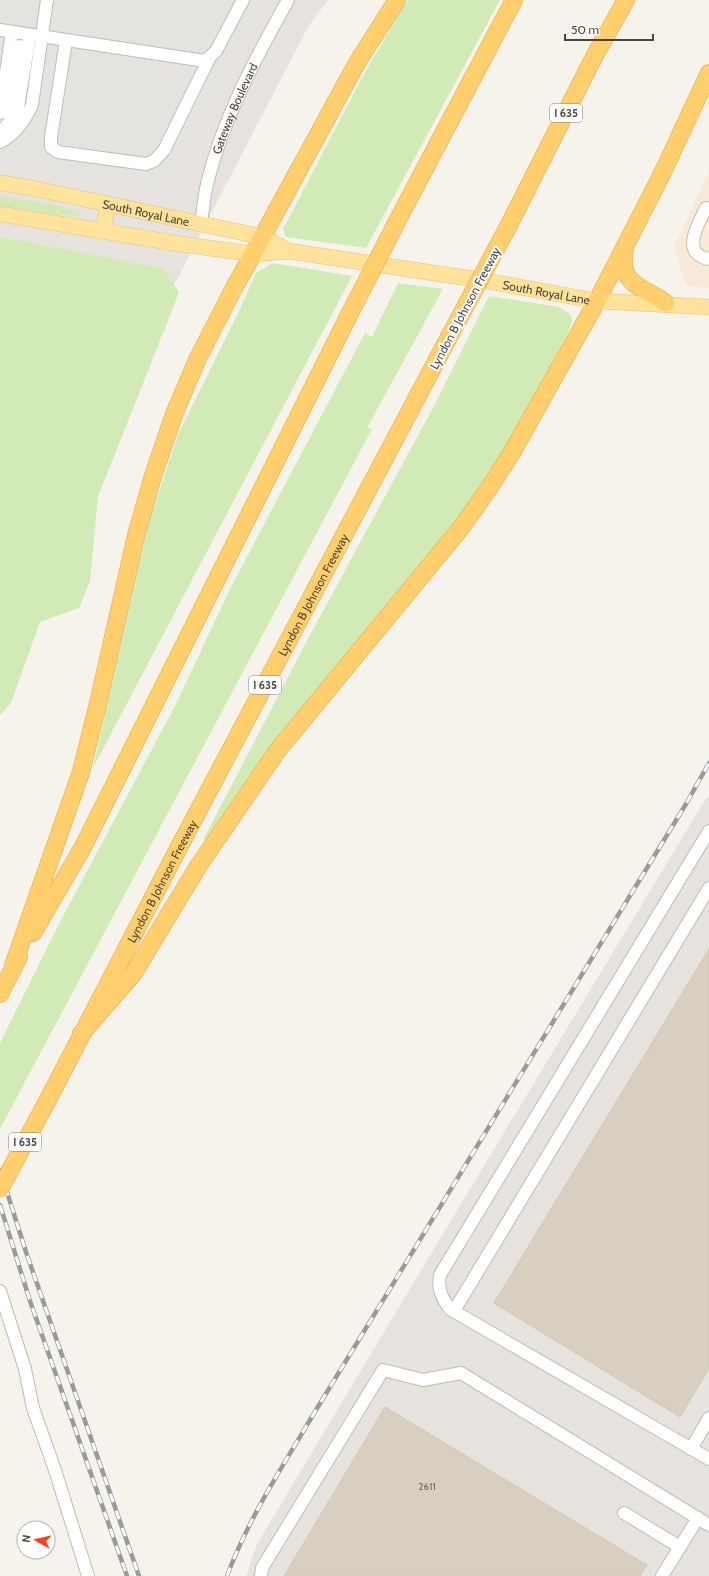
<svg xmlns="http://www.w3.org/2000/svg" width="709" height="1576" font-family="Cabin,sans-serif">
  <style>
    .commercial { fill: #f7ead8 }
    .industrial { fill: #e6e2dd }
    .green { fill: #d2eab5 }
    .parking { fill: #e5e3e0 }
    .building { fill: #d8cfc1; stroke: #d3c7b4 }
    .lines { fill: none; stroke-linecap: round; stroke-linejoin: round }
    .minor-casing { stroke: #c2bbae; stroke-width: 14 }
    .major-casing { stroke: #e6c16a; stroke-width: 16 }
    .highway-casing { stroke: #e0a43c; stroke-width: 18 }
    .minor { stroke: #fff; stroke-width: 12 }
    .major { stroke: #ffe39c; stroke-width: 15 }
    .highway { stroke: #ffcf6e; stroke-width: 17 }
    .rail-casing { stroke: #9a9a9a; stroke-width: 4.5 }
    .rail { stroke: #fff; stroke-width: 3; stroke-dasharray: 9; stroke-linecap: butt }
    .highway-bridge-casing { stroke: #e0a43c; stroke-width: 18; stroke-linecap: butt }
    .highway-bridge { stroke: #ffcf6e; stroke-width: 17 }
    .labels { text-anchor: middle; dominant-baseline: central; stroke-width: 4; stroke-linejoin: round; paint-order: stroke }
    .number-label { font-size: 10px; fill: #6e675b }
    .shield { fill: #fff; stroke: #817c74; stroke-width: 1 }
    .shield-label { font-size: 11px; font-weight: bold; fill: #4b4439 }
    .street-label { font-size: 12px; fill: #4b4439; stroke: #fff }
  </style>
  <rect width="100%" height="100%" fill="#f6f3ec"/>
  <path class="commercial" d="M709,172V288L686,286L674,246Z"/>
  <g class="industrial">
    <path d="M0,0H328L308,27L175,283L0,692Z"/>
    <path d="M706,798H709V1576H246L256,1546L388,1325Z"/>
  </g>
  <g class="green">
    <path d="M408,0H500L366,248L286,237L283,229L361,80L401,10Z"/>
    <path d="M0,196L57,205L82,214L83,216L51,214L0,206Z"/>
    <path d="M0,237L164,269L179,293L98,496L90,581L79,608L40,622L11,703L0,715Z"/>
    <path d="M273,263L352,276L93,768L149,522L178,435L239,311L256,273Z"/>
    <path d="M398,283L443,289L367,428L372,429L0,1129V1043L61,920L175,706L230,589L365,333L372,337Z"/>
    <path d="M489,296L559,307L570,314L572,321L570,328L512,440L471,505L208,844L203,840L309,637L434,406Z"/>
  </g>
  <path class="parking" d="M0,0H265L166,190L0,162Z"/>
  <g class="building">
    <path d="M709,949V1368L680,1417L494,1303Z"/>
    <path d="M385,1407L647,1565L640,1576H284Z"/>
  </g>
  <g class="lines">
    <defs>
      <g id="minor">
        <path d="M0,30L205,61L216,51L243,0"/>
        <path d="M66,41L51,137V147L58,152L146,164L154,161L164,150L209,59"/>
        <path d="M0,113L12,32"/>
        <path d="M9,115L20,46"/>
        <path d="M0,133L17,113L30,35"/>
        <path d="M0,142C15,135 25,120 32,105L47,0"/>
        <path d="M706,208C698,224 680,254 709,259"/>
        <path id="s1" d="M201,223C203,210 204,197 207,184C223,118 255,59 288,0"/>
        <path d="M709,831L440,1275C437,1289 442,1298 450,1309L709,1459"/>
        <path d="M0,1291L25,1369L33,1408L55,1470L88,1576"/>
        <path d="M454,1311L709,888"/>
        <path d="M691,1449L709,1418"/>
        <path d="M624,1513L680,1547"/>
        <path d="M261,1576L262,1568L383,1370L423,1380L461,1373L709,1525"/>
        <path d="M662,1576L698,1518"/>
      </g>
      <g id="major">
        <path id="s2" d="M0,183L32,188L263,237L289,251"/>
        <path id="s3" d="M0,214L174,243L253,254L289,251L487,281L597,301L709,307"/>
        <path d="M103,231L108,204"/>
      </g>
      <g id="highway">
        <path d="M403,210L514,0"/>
        <path d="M508,227L595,55L626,0"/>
        <path d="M625,249C617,285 644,287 666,303"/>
        <path d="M33,933L83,847L348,317"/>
        <path d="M13,966L81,772L98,704L136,536L153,476L175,412L198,358L235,286L253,254L357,63L397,0"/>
        <path d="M0,994L19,957"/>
        <path d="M81,1034L133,974L199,865L278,750L461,528L490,487L511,454L597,301L662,174L709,73"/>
        <path id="s4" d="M51,1094L177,851L449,337"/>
      </g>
    </defs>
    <use href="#minor" class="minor-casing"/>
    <use href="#major" class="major-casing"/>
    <use href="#highway" class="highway-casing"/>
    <use href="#minor" class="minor"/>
    <use href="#major" class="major"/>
    <use href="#highway" class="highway"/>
    <defs>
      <g id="rail">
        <path d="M0,1170L26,1252L139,1576"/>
        <path d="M0,1205L30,1301L127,1576"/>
        <path d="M227,1576C249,1517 284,1464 316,1410L686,804L709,763"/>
      </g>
    </defs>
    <use href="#rail" class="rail-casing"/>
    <use href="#rail" class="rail"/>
    <defs>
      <g id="highway-bridge">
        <path d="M348,317L403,210"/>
        <path d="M449,337L508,227"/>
        <path d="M0,1189L51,1094"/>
      </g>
    </defs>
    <use href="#highway-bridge" class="highway-bridge-casing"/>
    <use href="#highway-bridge" class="highway-bridge"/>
  </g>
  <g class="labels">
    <g class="number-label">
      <text x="427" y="1486">2611</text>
    </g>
    <g class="shield">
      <rect x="550" y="104" width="32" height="18" rx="3"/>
      <rect x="249" y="676" width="32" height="18" rx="3"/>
      <rect x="9" y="1133" width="32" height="18" rx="3"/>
    </g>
    <g class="shield-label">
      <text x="566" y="113">I 635</text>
      <text x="265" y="685">I 635</text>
      <text x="25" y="1142">I 635</text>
    </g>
    <g class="street-label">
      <text stroke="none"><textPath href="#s1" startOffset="120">Gateway Boulevard</textPath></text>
      <text stroke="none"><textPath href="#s2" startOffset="149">South Royal Lane</textPath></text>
      <text stroke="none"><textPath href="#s3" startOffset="553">South Royal Lane</textPath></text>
      <text transform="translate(465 308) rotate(-62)">Lyndon B Johnson Freeway</text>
      <text stroke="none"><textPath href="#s4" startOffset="564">Lyndon B Johnson Freeway</textPath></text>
      <text stroke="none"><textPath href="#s4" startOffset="240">Lyndon B Johnson Freeway</textPath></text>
    </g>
  </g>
  <g transform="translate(36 1540) rotate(278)"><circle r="19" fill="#ffffff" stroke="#b7b4b0"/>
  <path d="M0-3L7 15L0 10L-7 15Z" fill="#fc3f1d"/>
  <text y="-6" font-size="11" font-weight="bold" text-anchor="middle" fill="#4b4439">N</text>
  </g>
  <path d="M565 34v6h88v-6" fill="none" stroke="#4b4439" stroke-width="2"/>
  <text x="571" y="34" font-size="12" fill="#4b4439" stroke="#ffffff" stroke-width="3" paint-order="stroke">50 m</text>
</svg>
